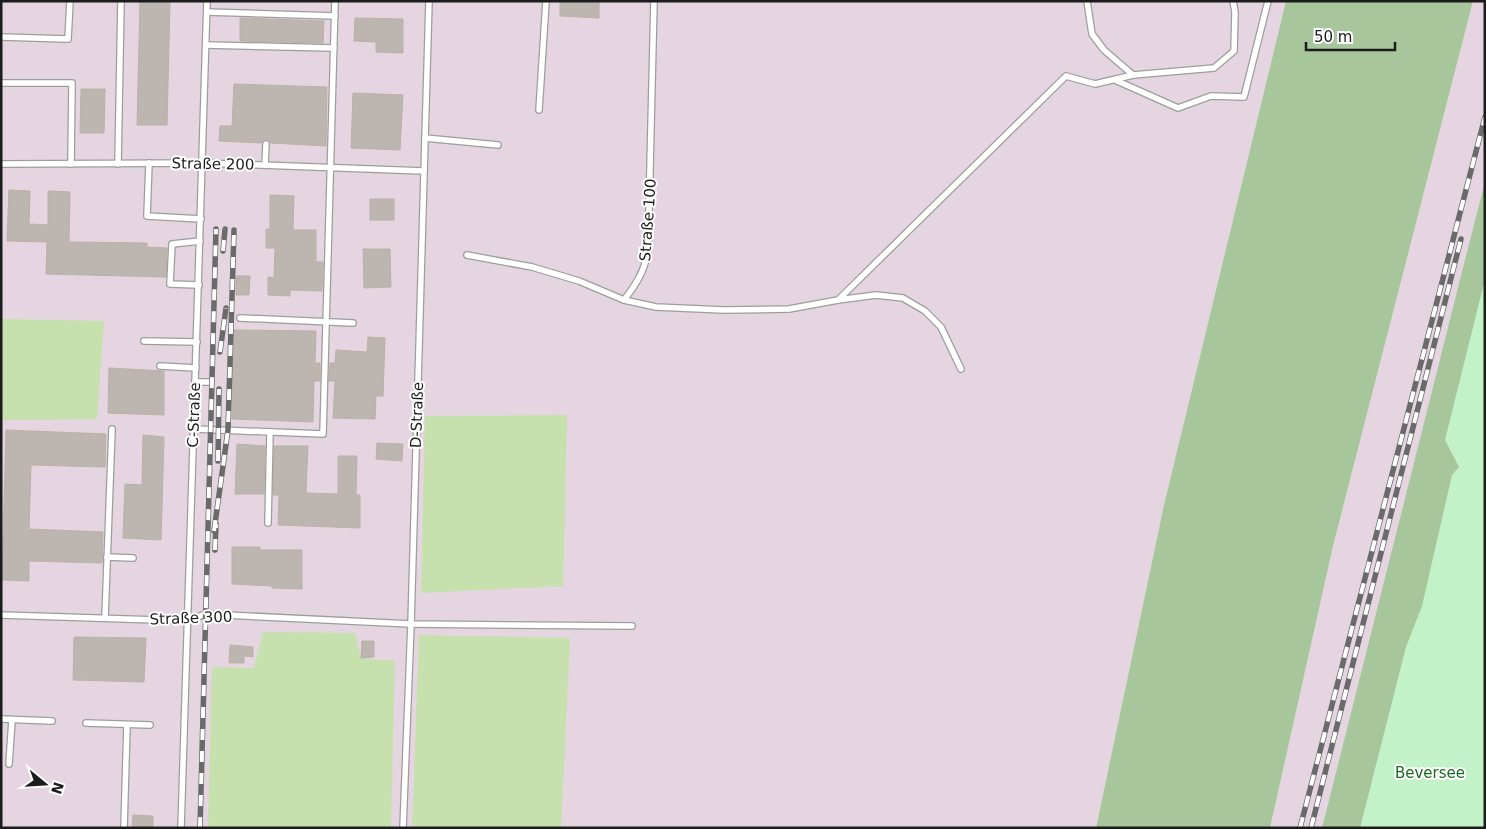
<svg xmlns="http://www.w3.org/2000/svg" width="1486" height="829" font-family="'DejaVu Sans',sans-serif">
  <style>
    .industrial { fill: #e4d5e1 }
    .grass { fill: #c6e1ae }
    .forest { fill: #a8c69c }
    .park { fill: #c3f2c8 }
    .building { fill: #bcb5b0; stroke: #bcb0a7 }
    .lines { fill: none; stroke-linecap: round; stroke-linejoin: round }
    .service-casing { stroke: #9d9d9d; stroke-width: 8 }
    .service { stroke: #fff; stroke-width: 5.5 }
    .rail-casing { stroke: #6a6a6a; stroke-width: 5.5 }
    .rail { stroke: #fff; stroke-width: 4; stroke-dasharray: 11; stroke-linecap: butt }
    .labels { text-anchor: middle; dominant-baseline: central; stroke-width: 4; stroke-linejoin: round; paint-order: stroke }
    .street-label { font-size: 15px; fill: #1c1c1c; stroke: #fff }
    .park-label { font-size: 15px; fill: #186c20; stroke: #fff }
  </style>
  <rect width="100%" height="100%" fill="#ece9e2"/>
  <g class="industrial">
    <path d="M1,1H1286L1164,505L1096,828H1Z"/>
    <path d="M1473,1H1485V182L1322,828H1270L1333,546Z"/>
  </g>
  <g class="grass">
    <path d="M1,319L104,321L97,419L1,420Z"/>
    <path d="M567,415L563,586L421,593L425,416Z"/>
    <path d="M263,632L355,633L361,658L395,661L391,828H208L212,667L254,668Z"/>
    <path d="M419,635L570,638L561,828H412Z"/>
  </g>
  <g class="forest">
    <path d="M1286,1H1473L1333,546L1270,828H1096L1164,505Z"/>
    <path d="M1485,182V828H1322L1469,244Z"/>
  </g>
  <path class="park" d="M1485,279V828H1360L1406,647L1422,606L1452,475L1459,467L1445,440Z"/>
  <g class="building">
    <path d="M140,1H170L167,125H137Z"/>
    <path d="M560,1H599V18L560,16Z"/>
    <path d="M240,18L324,21L323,43L240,41Z"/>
    <path d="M355,18L403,19V53L376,52V42L354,41Z"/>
    <path d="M234,84L327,87L326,146L271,143L267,139L263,140L262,143L219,141L220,126H232Z"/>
    <path d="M81,89H105L104,133H80Z"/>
    <path d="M353,93L403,95L400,150L351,148Z"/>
    <path d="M9,190L30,191L29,224L48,225V191L70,192L69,242L147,243V247L167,248L166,277L46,274L47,242L7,241Z"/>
    <path d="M270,195L294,196L293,230H316V262H323L322,291L290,290V296L268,295V277L274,278L275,248H266V229H270Z"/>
    <rect x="370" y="199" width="24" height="21"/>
    <path d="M363,249H390L391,287L364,288Z"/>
    <path d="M236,276H250L249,295H236Z"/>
    <path d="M233,330L316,331L315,363H320V381H314L313,422L232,419Z"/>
    <path d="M368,337L385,338L383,396H376L375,419L333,418L335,381H329L330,363H335L336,350L367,352Z"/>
    <path d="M109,368L164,371V415L108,413Z"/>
    <path d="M6,430L106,434L105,467L31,465L29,529L103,532L102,563L29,561V581L2,580Z"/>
    <path d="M143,435L164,437L161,540L123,538L125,484L142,485Z"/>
    <path d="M377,443L403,444L402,461L376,459Z"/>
    <path d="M237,444L265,446L264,494H235Z"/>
    <path d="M274,446H308L306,493L338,494V456H357L356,495H360V528L278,525L279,495H273Z"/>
    <path d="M232,547H260V550H302V589L272,588V586L232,584Z"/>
    <path d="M74,637L146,638L144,682L73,680Z"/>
    <path d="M362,641H374V657L361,658Z"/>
    <path d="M230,645L253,647V657L244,656V663H229Z"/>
    <path d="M133,815L153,816V828H132Z"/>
  </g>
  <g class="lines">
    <defs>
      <g id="service">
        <path d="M1087,1L1092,34L1104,50L1133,75"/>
        <path d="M207,12L335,16"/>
        <path d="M1,37L68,39L70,1"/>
        <path d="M206,45L334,48"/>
        <path d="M1115,80L1178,108L1211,96L1244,97L1268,1"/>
        <path d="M1,83H72L71,164"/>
        <path d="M539,110L546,1"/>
        <path d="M425,138L498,145"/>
        <path d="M149,163L147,216L201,219"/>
        <path d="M1,164L203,163L424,171"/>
        <path d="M118,164L121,1"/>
        <path d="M265,165L266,144"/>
        <path d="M467,255L532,267L579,281L624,300C637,283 644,272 648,251L654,1"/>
        <path d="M199,285L170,284L172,244L200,241"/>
        <path d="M624,300L656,307L724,310L789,309L838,300L876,295L903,298L925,311L941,327L961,369"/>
        <path d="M838,300L1066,76L1095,84L1133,75L1214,68L1234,51L1235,12L1233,1"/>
        <path d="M240,318L353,323"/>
        <path d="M144,341L197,342"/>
        <path d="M160,366L196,368"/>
        <path d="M195,382H209"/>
        <path d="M194,429L323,434L335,1"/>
        <path d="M268,523L270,432"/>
        <path d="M107,557L133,558"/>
        <path d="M1,615L188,621L205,614L411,624L632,626"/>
        <path d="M105,618L112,429"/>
        <path d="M1,719L52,721"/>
        <path d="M86,723L150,725"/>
        <path d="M9,764L12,720"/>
        <path d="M124,828L127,725"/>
        <path d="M181,828L207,1"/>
        <path d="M403,828L411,624L429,1"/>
      </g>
    </defs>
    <use href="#service" class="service-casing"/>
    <use href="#service" class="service"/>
    <defs>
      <g id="rail">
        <path d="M223,251L225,229"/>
        <path d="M220,352L226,308"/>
        <path d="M218,461L219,389"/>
        <path d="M214,531L228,430L234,230"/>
        <path d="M215,550L216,524"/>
        <path d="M200,828L216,229"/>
        <path d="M1300,828L1485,117"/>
        <path d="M1311,828L1461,239"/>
      </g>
    </defs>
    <use href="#rail" class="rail-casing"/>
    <use href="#rail" class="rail"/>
  </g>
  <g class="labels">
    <g class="street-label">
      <text transform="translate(213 164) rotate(1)">Straße 200</text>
      <text transform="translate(648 220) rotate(-86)">Straße 100</text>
      <text transform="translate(194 415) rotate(-88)">C-Straße</text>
      <text transform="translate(417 415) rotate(-88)">D-Straße</text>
      <text transform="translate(191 618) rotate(-2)">Straße 300</text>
    </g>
    <g class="park-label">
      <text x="1430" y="773">Beversee</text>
    </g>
  </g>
  <rect width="1486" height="829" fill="none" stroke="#1c1c1c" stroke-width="5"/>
  <g transform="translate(45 784) rotate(108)" stroke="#ffffff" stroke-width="4" paint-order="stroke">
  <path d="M0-4L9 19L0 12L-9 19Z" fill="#1c1c1c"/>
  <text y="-8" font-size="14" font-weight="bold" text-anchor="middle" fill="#1c1c1c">N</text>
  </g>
  <path d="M1306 42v8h89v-8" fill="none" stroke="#1c1c1c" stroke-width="2.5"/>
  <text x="1314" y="42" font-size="15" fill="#1c1c1c" stroke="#ffffff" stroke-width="4" paint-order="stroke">50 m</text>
</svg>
